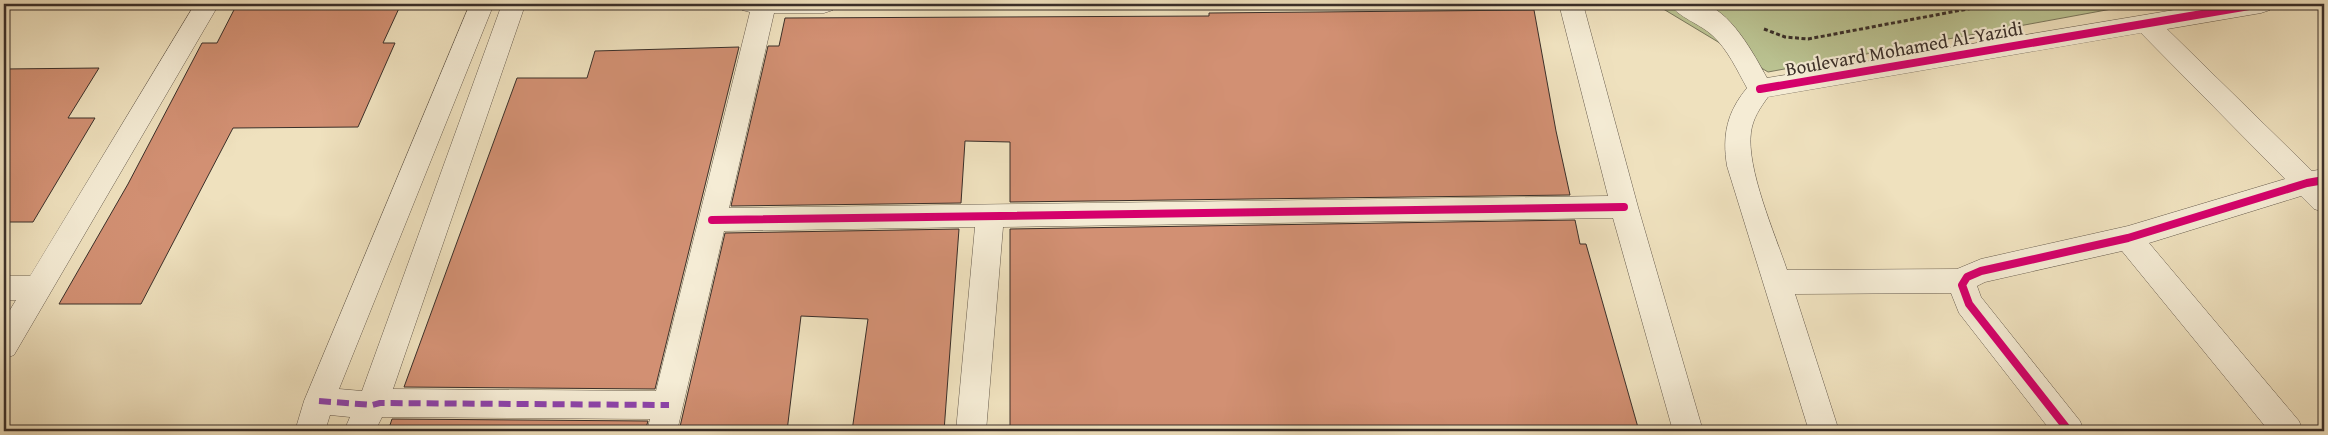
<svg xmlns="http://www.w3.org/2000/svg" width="2328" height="435" font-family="'Gentium Book Plus',serif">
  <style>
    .green { fill: #bac291; stroke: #7a785d }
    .building { fill: #d29073; stroke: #3a2f29 }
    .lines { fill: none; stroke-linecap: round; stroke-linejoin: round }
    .minor-casing { stroke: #675c4e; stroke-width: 1 }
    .path { stroke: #3a2f29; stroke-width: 3; stroke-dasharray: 4 2.5; stroke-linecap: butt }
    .minor { fill: #f5ecd5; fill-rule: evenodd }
    .quiet { stroke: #8e44ad; stroke-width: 6; stroke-dasharray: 12 6; stroke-linecap: butt }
    .cycleway-casing { stroke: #f5ecd5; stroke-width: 11 }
    .cycleway { stroke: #d6006c; stroke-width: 8 }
    .labels { text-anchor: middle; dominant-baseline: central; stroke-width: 4.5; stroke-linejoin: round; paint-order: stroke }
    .street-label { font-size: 19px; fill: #3a2f29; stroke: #f5ecd5 }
  </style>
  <rect width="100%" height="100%" fill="#efe1be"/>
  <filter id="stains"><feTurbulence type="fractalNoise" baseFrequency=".004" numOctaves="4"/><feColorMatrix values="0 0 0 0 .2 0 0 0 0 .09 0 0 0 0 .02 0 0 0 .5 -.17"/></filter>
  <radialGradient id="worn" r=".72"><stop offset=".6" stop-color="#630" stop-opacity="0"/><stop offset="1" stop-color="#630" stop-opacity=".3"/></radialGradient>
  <path class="green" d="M1655,4H2139L1768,72Z"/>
  <g class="building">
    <path d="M237,4H401L383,43H395L358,127L233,128L141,304H59L128,184L202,43H217Z"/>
    <path d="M1534,10L1556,131L1570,195L1010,202V142L965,141L961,203L731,206L768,46H779L785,18L1209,16V13Z"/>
    <path d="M739,47L655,389L404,387L517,78H587L595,51Z"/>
    <path d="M99,68L68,118H95L33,222H4V69Z"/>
    <path d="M1575,220L1580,244H1586L1639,431H1010V229Z"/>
    <path d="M959,229L944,431H852L868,319L801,316L787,431H679L725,233Z"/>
    <path d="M392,419L648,421L645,431H388Z"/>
  </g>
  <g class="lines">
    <defs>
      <g id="minor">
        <path d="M195,4H219L14,355L4,359V320L16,300H4V276H30Z"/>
        <path d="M470,4H492L493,6L339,389L362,391L502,4H522L524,8L393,389L656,391L750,12L742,10L739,4H836L833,10L824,13H774L729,208L1608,196L1559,4H1583L1638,207L1703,431H1673L1613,218L1003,227L986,431H956L975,227L724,231L677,431H647L650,419L382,417L375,431H344L350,417L330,415L325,431H295L304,401Z"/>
        <path d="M1670,4C1679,3 1691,2 1701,4C1729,7 1755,56 1767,78L2210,4H2273L2270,10L2261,13L2167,29L2312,171L2324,169V212L2314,209L2301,196L2149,243L2299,421L2303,431H2269L2122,251L1985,282L1977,286L1981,297L2080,421L2084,431H2051L1959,313L1951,293L1795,294L1839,431H1809L1727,166C1722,135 1727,112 1747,88C1737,70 1728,50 1713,36C1701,24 1677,17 1670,4ZM2141,33L2285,179L2128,226L1981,259L1957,269L1787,270C1775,234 1746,168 1751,132C1753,118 1760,108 1768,97Z"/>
      </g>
    </defs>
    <use href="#minor" class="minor-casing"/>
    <path class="path" d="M1764,29L1785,37L1808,39L1994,4"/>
    <use href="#minor" class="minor"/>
    <path class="quiet" d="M319,401L372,405L380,403L669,405"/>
    <defs>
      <g id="cycleway">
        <path d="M1760,89L2261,4"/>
        <path d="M712,220L1624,207"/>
        <path d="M2069,431L1969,304L1962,285L1967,277L1981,271L2128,238L2307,183L2324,180"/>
      </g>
    </defs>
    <use href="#cycleway" class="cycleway-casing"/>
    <use href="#cycleway" class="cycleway"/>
  </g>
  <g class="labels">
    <g class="street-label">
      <text transform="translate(1904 48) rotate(-10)">Boulevard Mohamed Al-Yazidi</text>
    </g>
  </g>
  <rect width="2328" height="435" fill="none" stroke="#efe1be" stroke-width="20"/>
  <rect x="5" y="5" width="2318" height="425" fill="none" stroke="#3a2f29" stroke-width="2.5"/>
  <rect x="10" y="10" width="2308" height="415" fill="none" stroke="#3a2f29"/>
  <rect width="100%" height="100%" filter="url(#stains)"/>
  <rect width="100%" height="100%" fill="url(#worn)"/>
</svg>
